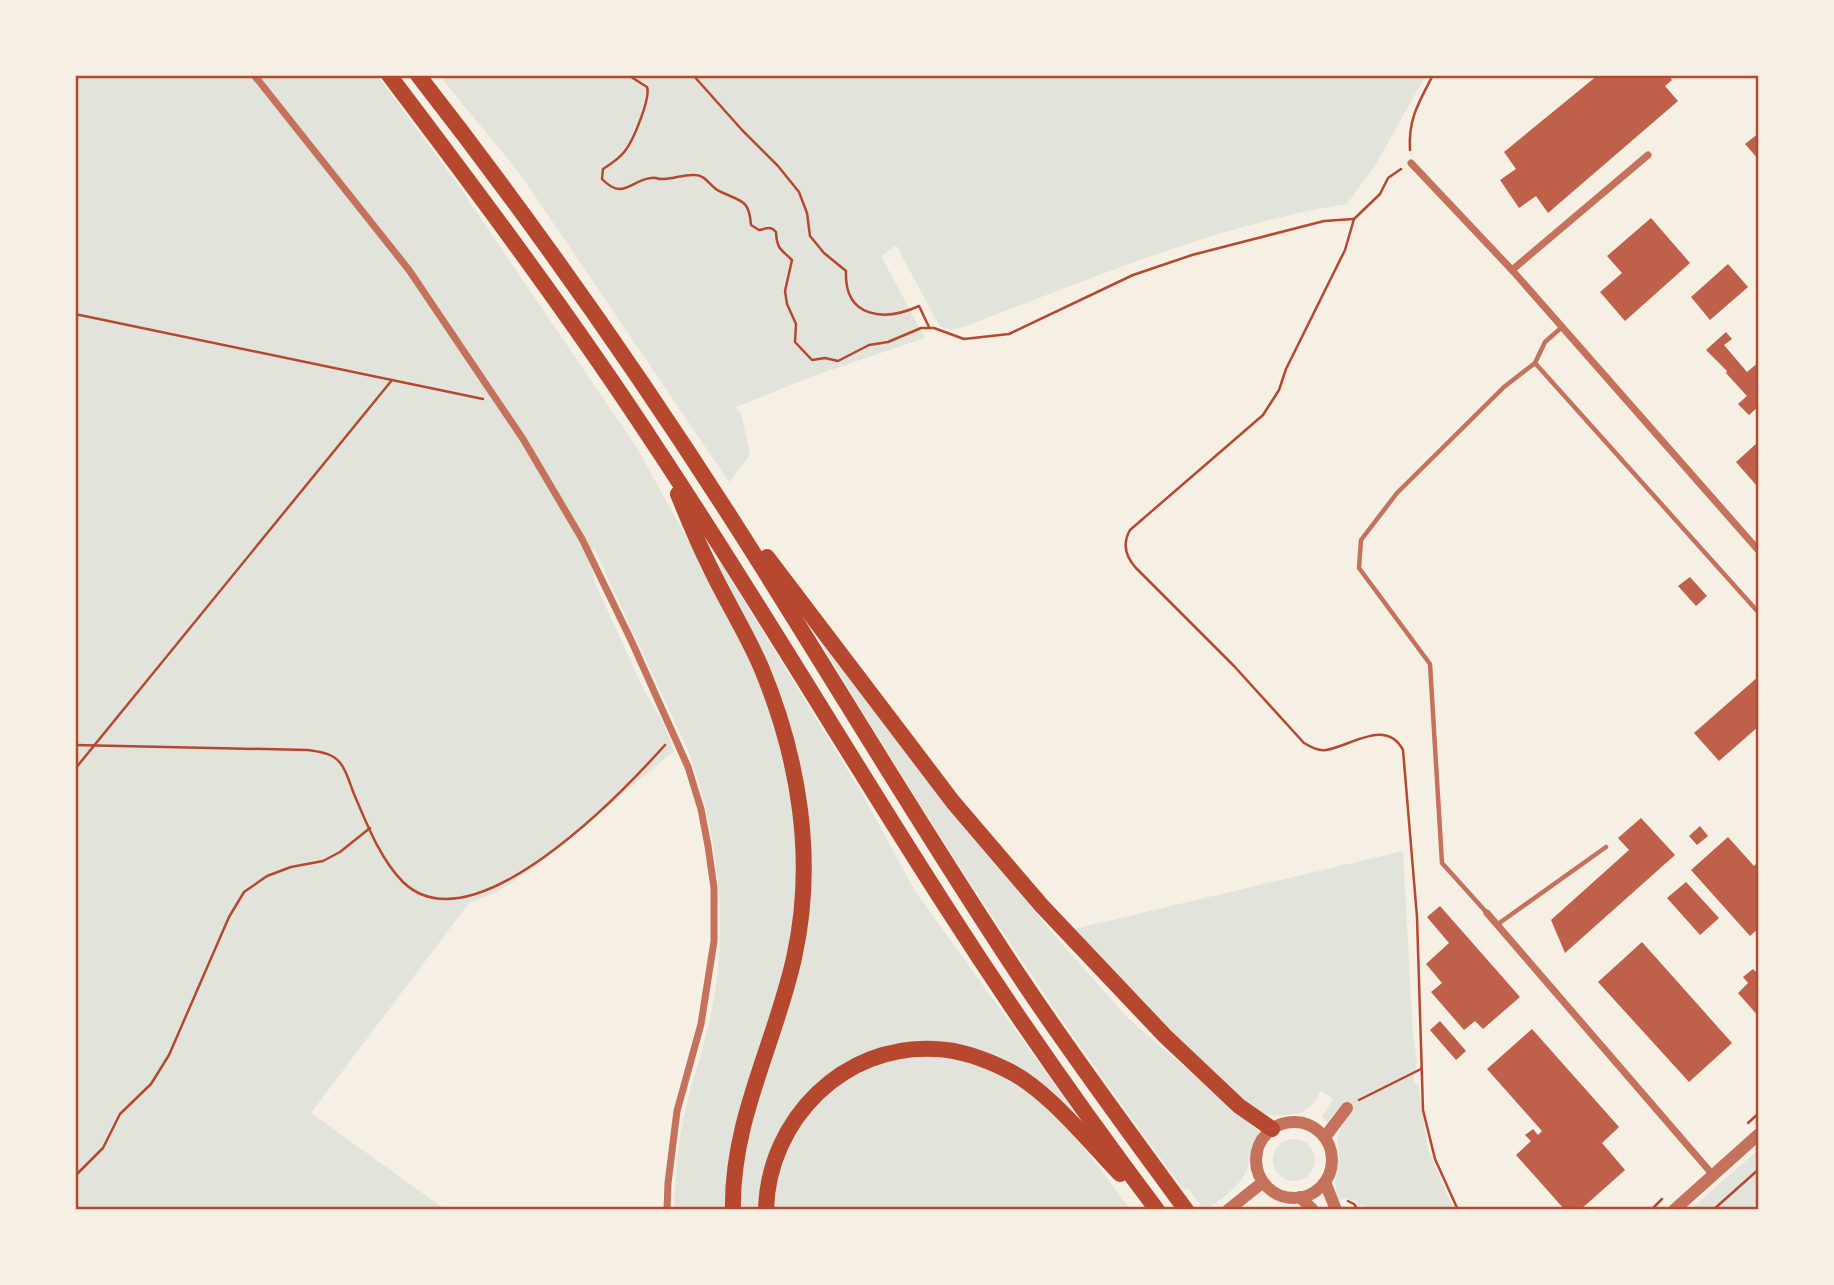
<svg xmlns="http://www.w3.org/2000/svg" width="1834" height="1285" font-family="'Space Grotesk',sans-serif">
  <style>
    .green { fill: #e2e4dc }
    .building { fill: #bf614a }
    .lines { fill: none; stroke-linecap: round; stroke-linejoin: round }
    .path { stroke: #b5482f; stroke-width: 2.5 }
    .service { stroke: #c5725c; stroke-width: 4.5 }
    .minor { stroke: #c5725c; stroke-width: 7 }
    .tertiary { stroke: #c5725c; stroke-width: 12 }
    .trunk { stroke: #b5482f; stroke-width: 16 }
    .neatline { fill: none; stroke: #b5482f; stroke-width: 2.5 }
  </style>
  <rect width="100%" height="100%" fill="#f6efe4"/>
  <g class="green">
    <path d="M75,75H377L456,182L637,448L736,627L773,715L794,804L797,881L792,937L727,1210H675L674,1203C676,1171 678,1138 686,1107C693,1078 703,1049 710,1019C729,931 720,840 690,755L594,548L590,558L595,583L643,688L665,726L674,751L537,866L497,892L469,903L311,1113L446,1210H75Z"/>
    <path d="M439,75H1426L1376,164L1347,204C1213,225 1089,280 963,327L951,330L940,327L896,245L881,256L925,338L813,376L736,407L742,416L750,455L729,482L520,174Z"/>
    <path d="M721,563L864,797L915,891L1078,1117L1074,1120L1045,1091L940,1044L815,1086L760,1210H738L743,1145L794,979L800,777L715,567Z"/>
    <path d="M820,635L1048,928L1128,1018L1259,1132C1250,1146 1252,1160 1245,1174C1238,1188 1219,1199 1208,1210H1204L1188,1188L1184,1190C1051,1012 931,827 817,637Z"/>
    <path d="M1403,851L1413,1033L1417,1062L1413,1082L1419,1086L1428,1149L1454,1210H1366L1364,1205L1359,1206L1355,1201L1344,1198L1338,1200L1335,1185L1339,1157L1337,1138L1347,1117V1108L1342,1104L1327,1122L1322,1117L1333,1099L1321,1091L1313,1104L1301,1113L1276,1116L1260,1113L1213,1078L1070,930Z"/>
    <path d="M938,1055C1036,1073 1075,1136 1131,1210H772L779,1163L810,1108L857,1072L899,1057Z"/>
    <circle cx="1294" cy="1160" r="21"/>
    <path d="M1759,1149V1210H1690Z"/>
  </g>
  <g class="building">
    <path d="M1598,75H1668L1672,80L1665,86L1678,101L1548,213L1536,196L1519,208L1500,180L1516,169L1504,152Z"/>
    <path d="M1759,133V160L1745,144Z"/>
    <path d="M1651,218L1690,263L1625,321L1600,292L1622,273L1607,256Z"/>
    <path d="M1728,264L1748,287L1710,320L1691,297Z"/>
    <path d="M1726,332L1732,339L1724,345L1747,372L1759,362V406L1749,415L1738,404L1747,396L1726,373L1727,371L1706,350Z"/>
    <path d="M1757,443L1759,445L1757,486L1736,462Z"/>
    <path d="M1690,577L1707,596L1696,606L1678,586Z"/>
    <path d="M1759,676V726L1719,761L1694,733Z"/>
    <path d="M1641,818L1675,855L1565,953L1551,920L1629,850L1618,838Z"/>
    <path d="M1700,826L1708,836L1697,845L1689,836Z"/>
    <path d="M1728,837L1754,866L1759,861V928L1750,936L1691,870Z"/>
    <path d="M1686,882L1719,918L1700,935L1667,898Z"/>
    <path d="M1440,906L1520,997L1483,1029L1475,1021L1464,1030L1431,992L1442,983L1426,964L1449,943L1427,917Z"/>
    <path d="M1642,942L1732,1043L1689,1082L1598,982Z"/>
    <path d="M1753,969L1759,975V1017L1738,993L1748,983L1743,977Z"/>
    <path d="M1440,1021L1466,1051L1456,1060L1430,1030Z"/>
    <path d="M1532,1029L1619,1127L1602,1143L1625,1170L1580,1210H1565L1516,1155L1531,1141L1525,1135L1533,1129L1538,1135L1542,1131L1487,1069Z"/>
  </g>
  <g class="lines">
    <g class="path">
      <path d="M628,75L647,87C651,98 633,141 625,151C619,159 611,164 603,169L602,179C623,201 631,180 651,178C658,177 655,179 662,179C673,179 684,174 695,175C707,175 710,188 721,192C743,202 749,200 751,225L759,230C766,229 770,225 776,232C777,250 781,249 792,260L785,291L787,304L796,324L795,342L812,360L825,358L838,361L869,345L888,342L921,328H934L964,339L1009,334L1133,275L1192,255L1324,221L1353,219"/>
      <path d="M693,75L742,130L778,166L799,192L807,213L810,236L824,253L846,271C844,318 884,322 919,306L929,327"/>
      <path d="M1410,150C1408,119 1419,102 1433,75"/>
      <path d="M1401,169L1388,178L1380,194L1354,219L1345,250L1286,369L1279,390L1263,415L1130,530C1122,544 1125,556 1136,568L1234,666L1304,743C1311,747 1318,751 1326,750C1351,746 1386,718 1403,750L1417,917L1423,1110L1435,1159L1458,1210"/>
      <path d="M75,314L483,399"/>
      <path d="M75,745L308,750C320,752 333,753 341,764C347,772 350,784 354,794C366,822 380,859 403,882C473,950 622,793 665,745"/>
      <path d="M75,769L392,380"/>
      <path d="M1359,1100L1421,1069"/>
      <path d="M1748,1123L1759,1113"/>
      <path d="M75,1176L103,1148L120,1114L151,1084L169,1055L229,917L244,892L267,876L291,867L323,861L340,852L370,828"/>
      <path d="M1348,1201L1354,1204L1358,1210"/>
      <path d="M1651,1210L1662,1199"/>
      <path d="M1713,1210L1759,1169"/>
    </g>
    <g class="service">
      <path d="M1535,363L1545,342L1562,327"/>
      <path d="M1487,913L1442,863L1430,664L1359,568L1361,540L1397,493L1504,387L1535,363L1759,613"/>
      <path d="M1498,924L1606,847"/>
    </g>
    <g class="minor">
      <path d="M254,75L409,270L523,439L582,539L631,640L688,767L701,809L708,846L714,888V941L701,1024L677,1111L668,1183L667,1210"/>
      <path d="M1411,163L1512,270L1759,551"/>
      <path d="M1512,270L1648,155"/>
      <path d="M1487,913L1713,1175"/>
    </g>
    <g class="tertiary">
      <circle cx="1294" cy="1160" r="38"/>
      <path d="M1325,1137L1347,1108"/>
      <path d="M1325,1182L1336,1210"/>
      <path d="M1300,1197L1313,1210"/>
      <path d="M1228,1210L1263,1182"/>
      <path d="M1674,1210L1759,1134"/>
    </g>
    <g class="trunk">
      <path d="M389,75C482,198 574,321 658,450C758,601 850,758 948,910C1014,1013 1084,1113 1157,1210"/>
      <path d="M418,75C535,225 645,382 747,543C840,690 929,841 1026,986C1077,1062 1132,1136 1186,1210"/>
      <path d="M678,494C688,519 698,543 710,567C726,601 746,632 761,667C799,758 816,860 794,958C775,1044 731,1121 733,1210"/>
      <path d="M767,557L953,802L1041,905L1165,1036L1239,1106L1272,1129"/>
      <path d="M766,1210C768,1120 844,1043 936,1049C961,1050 985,1059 1007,1070C1047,1089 1089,1142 1120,1174"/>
    </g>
  </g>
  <rect width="1834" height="1285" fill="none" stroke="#f6efe4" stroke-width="154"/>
  <rect x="77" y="77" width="1680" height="1131" class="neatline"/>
</svg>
